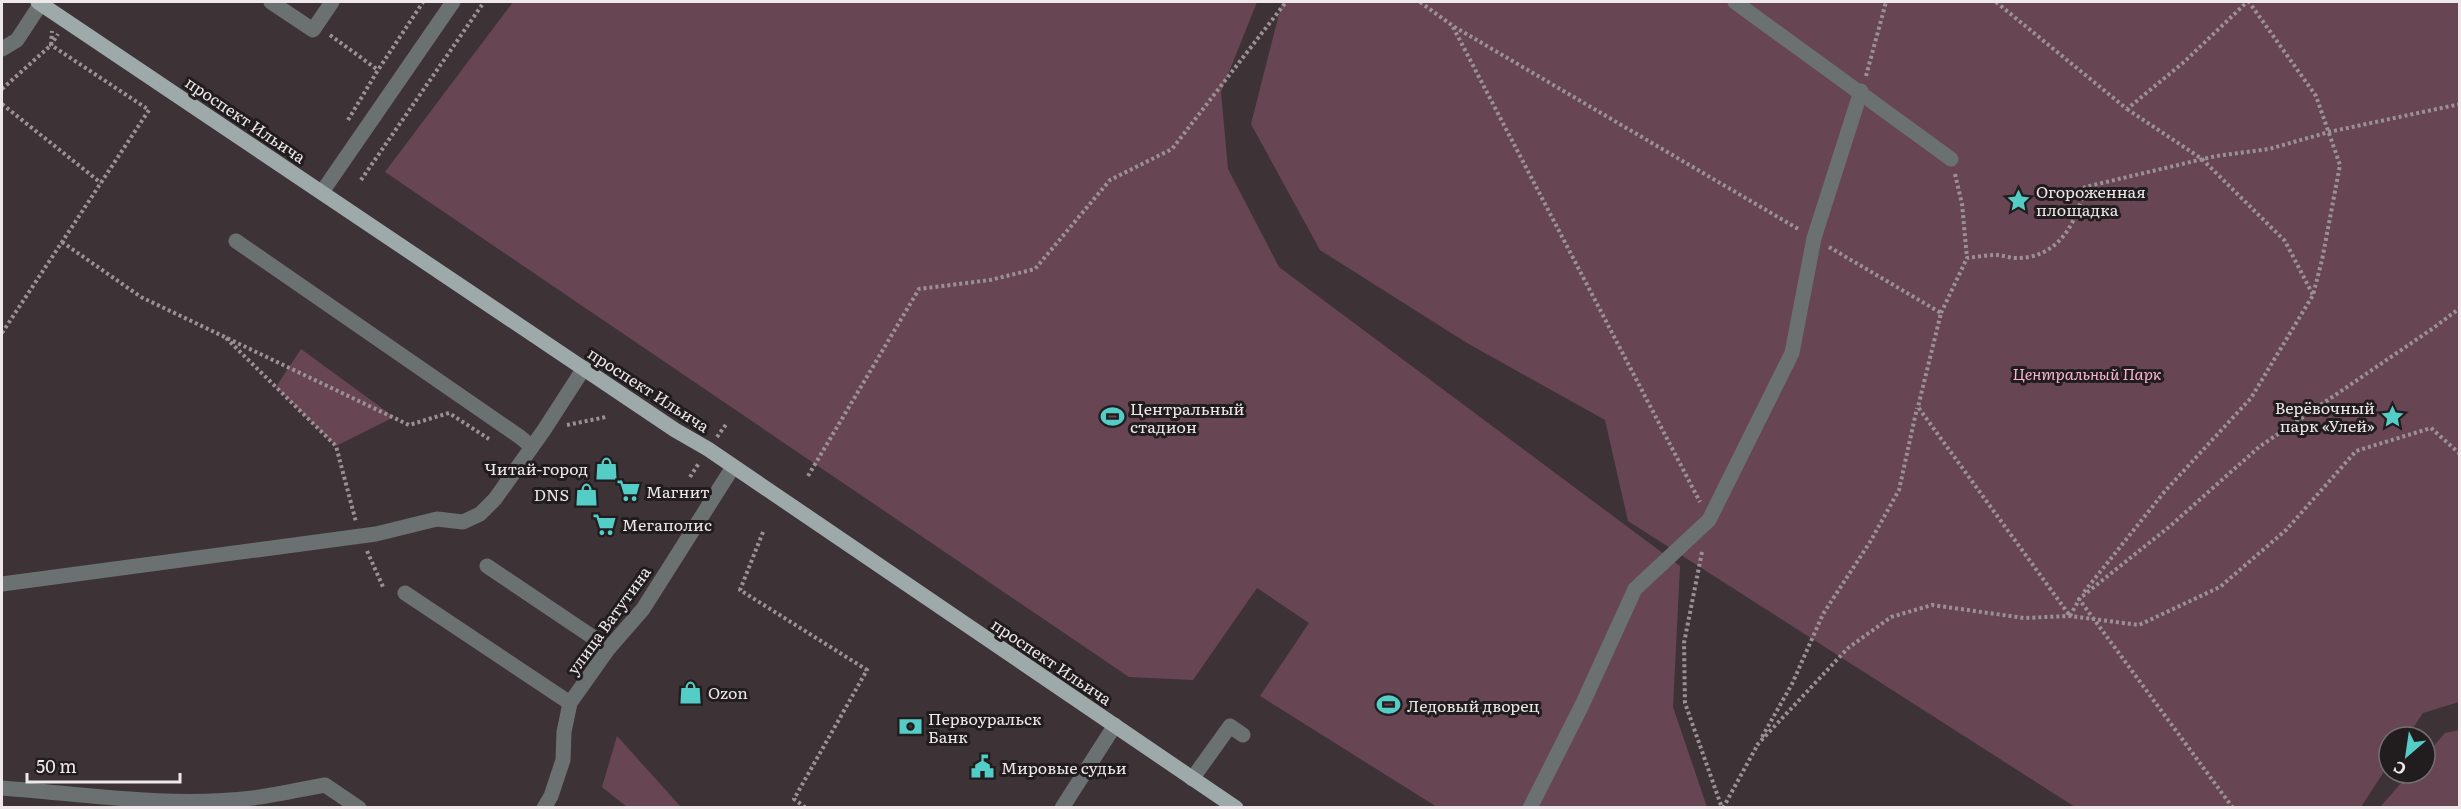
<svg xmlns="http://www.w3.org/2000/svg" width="2461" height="809" font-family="Literata,serif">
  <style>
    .green { fill: #684553 }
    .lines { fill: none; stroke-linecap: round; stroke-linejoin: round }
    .path { stroke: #9a9194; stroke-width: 4; stroke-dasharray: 3 3; stroke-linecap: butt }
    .minor { stroke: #6b7170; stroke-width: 15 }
    .major { stroke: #9daaa9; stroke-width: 15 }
    .labels { text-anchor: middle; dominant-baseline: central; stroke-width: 6; stroke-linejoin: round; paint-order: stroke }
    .street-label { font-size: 16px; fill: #efe8ea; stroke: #211c1e }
    .poi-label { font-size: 16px; fill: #efe8ea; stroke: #211c1e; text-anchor: start }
    .park-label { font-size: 16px; font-style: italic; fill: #f9b5cf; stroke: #211c1e }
  </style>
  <rect width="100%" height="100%" fill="#3d3337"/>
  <g class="green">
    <path d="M513,2H1257L1221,92L1228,169L1279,267L1680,566L1673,707L1707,807H1437L1260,696L1309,623L1257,588L1193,680L1129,677L385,172Z"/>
    <path d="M1282,2H2459V702L2423,713L2407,737H2389V764L2361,807H2075L1628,521L1605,420L1467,343L1320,250L1251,124Z"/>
    <path d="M301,349L394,417L336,446L276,387Z"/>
    <path d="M2459,730V807H2380L2410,773H2425V756L2445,733Z"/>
    <path d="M617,736L681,807H627L602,787Z"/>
  </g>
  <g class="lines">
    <g class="path">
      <path d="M1420,2L1453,26L1800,230"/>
      <path d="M1996,2L2127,109L2184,62L2247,2"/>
      <path d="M1453,27L1700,502"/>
      <path d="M330,35L378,70"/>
      <path d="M1866,76L1886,2"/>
      <path d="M2,89L51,45L52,31"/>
      <path d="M2,104L101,183"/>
      <path d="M2127,109L2202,159L2285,241L2313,295"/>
      <path d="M348,120L378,70L423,2"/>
      <path d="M1955,174L1962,204L1967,258"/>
      <path d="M361,180L484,2"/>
      <path d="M62,242L141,297L409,425L449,413L489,439"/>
      <path d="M1829,247L1941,313L1918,407L2070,616"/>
      <path d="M1941,313L1967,258C1976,257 1986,255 1995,255C2001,255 2007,257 2013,258C2058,260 2076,224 2085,187L2216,156L2269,149L2329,132L2460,104"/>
      <path d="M2,333L149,110L51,45L58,34"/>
      <path d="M226,338L336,446L356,522"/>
      <path d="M567,425L606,417"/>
      <path d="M717,437L727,423"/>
      <path d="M808,476L919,289L990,280L1035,269L1110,180L1172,149L1286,2"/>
      <path d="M690,477L699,463"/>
      <path d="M763,532L740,590L867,670L794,799L806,808"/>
      <path d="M367,551L384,589"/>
      <path d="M1702,552L1684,643L1685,703L1722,808"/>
      <path d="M2084,592L2165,491L2251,398L2313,295L2322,260L2340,165L2316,96L2249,2"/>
      <path d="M2070,616L2080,598"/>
      <path d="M1762,737L1792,684L1823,614L1870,542L1899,490L1917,408"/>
      <path d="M1757,745L1848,648L1891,617L1932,605L2024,618L2070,616L2139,625L2220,587L2286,530L2356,451L2431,428L2460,454"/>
      <path d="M1723,808L1758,744"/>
      <path d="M2233,808L2079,599L2169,527L2259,447L2432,329L2460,308"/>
    </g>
    <g class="minor">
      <path d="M271,2L313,30L332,2"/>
      <path d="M1735,2L1951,159"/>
      <path d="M2,49L17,40L42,2"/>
      <path d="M322,192L453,2"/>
      <path d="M236,241L520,437L532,447"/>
      <path d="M487,566L609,648"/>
      <path d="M2,584L376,534L437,519L463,522L480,514L495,499L544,430L584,368"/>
      <path d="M405,593L570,703"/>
      <path d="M1192,779L1230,726L1243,735"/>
      <path d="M2,788C84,794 170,808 253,798C277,795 301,789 325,785L359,808"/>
      <path d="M544,808L551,796L563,760L564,732L570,703L609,648L643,609L733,467"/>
      <path d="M1062,808L1115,725"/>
      <path d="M1530,808L1582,705L1635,589L1709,520L1792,353L1814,238L1861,91"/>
    </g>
    <path class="major" d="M38,2L675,430L708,449L1236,808"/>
  </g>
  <defs>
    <symbol id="sight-bare" viewBox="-9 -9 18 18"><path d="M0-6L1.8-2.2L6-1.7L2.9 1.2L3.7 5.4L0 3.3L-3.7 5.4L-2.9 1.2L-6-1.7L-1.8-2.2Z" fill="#54cdc7" stroke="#211c1e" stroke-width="2.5" paint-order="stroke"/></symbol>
    <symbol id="stadium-bare" viewBox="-9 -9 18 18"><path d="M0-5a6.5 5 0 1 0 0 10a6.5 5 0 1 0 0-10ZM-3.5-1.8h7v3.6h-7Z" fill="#54cdc7" stroke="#211c1e" stroke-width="2.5" paint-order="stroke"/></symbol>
    <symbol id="shop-bare" viewBox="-9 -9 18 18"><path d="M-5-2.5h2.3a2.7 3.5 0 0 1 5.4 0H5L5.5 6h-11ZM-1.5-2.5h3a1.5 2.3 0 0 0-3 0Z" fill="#54cdc7" stroke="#211c1e" stroke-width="2.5" paint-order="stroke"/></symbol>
    <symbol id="supermarket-bare" viewBox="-9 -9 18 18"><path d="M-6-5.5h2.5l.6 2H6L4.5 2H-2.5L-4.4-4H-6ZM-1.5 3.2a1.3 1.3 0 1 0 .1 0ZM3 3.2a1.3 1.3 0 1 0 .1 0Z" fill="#54cdc7" stroke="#211c1e" stroke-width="2.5" paint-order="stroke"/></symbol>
    <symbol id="bank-bare" viewBox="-9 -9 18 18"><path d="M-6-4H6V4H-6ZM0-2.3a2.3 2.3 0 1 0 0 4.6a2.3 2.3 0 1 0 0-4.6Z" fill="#54cdc7" stroke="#211c1e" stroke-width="2.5" paint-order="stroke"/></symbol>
    <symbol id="civic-bare" viewBox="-9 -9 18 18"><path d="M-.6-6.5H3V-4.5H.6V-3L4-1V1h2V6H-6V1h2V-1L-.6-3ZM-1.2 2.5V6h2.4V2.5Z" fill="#54cdc7" stroke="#211c1e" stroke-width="2.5" paint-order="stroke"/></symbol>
  </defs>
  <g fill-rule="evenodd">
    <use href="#sight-bare" x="2002" y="184" width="33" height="33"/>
    <use href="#sight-bare" x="2376" y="400" width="33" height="33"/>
    <use href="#stadium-bare" x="1096" y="400" width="33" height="33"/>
    <use href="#shop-bare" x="590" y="452" width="33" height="33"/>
    <use href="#supermarket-bare" x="612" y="474" width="33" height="33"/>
    <use href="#shop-bare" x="570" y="478" width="33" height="33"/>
    <use href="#supermarket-bare" x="588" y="508" width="33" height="33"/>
    <use href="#shop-bare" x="674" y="676" width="33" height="33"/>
    <use href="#stadium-bare" x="1372" y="688" width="33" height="33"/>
    <use href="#bank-bare" x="894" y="710" width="33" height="33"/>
    <use href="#civic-bare" x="966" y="750" width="33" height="33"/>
  </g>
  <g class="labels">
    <g class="street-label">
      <text transform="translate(246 119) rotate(34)">проспект Ильича</text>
      <text transform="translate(649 389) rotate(33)">проспект Ильича</text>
      <text transform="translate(608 620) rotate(-54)">улица Ватутина</text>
      <text transform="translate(1052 661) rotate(34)">проспект Ильича</text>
    </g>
    <g class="poi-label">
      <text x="2036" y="191">Огороженная<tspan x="2036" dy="18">площадка</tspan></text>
      <text x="2375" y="407" text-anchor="end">Верёвочный<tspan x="2375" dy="18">парк «Улей»</tspan></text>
      <text x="1130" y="408">Центральный<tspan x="1130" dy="18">стадион</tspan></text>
      <text x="588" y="468" text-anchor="end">Читай-город</text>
      <text x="646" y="491">Магнит</text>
      <text x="569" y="494" text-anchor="end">DNS</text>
      <text x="622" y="524">Мегаполис</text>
      <text x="708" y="692">Ozon</text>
      <text x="1407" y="705">Ледовый дворец</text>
      <text x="928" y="718">Первоуральск<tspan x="928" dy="18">Банк</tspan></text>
      <text x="1001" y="767">Мировые судьи</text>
    </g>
    <g class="park-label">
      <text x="2087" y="373">Центральный Парк</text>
    </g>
  </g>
  <rect width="2461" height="809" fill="none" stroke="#efe8ea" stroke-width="6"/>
  <g transform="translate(2407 755) rotate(209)"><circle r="28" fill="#211c1e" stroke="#736e70" stroke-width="1.5"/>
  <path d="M0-4.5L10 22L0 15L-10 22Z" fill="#54cdc7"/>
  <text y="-9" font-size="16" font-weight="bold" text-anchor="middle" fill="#efe8ea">С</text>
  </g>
  <path d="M27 773v9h153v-9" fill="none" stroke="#efe8ea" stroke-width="3"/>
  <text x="36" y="773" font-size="18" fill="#efe8ea" stroke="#211c1e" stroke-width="4.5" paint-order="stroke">50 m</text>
</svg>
